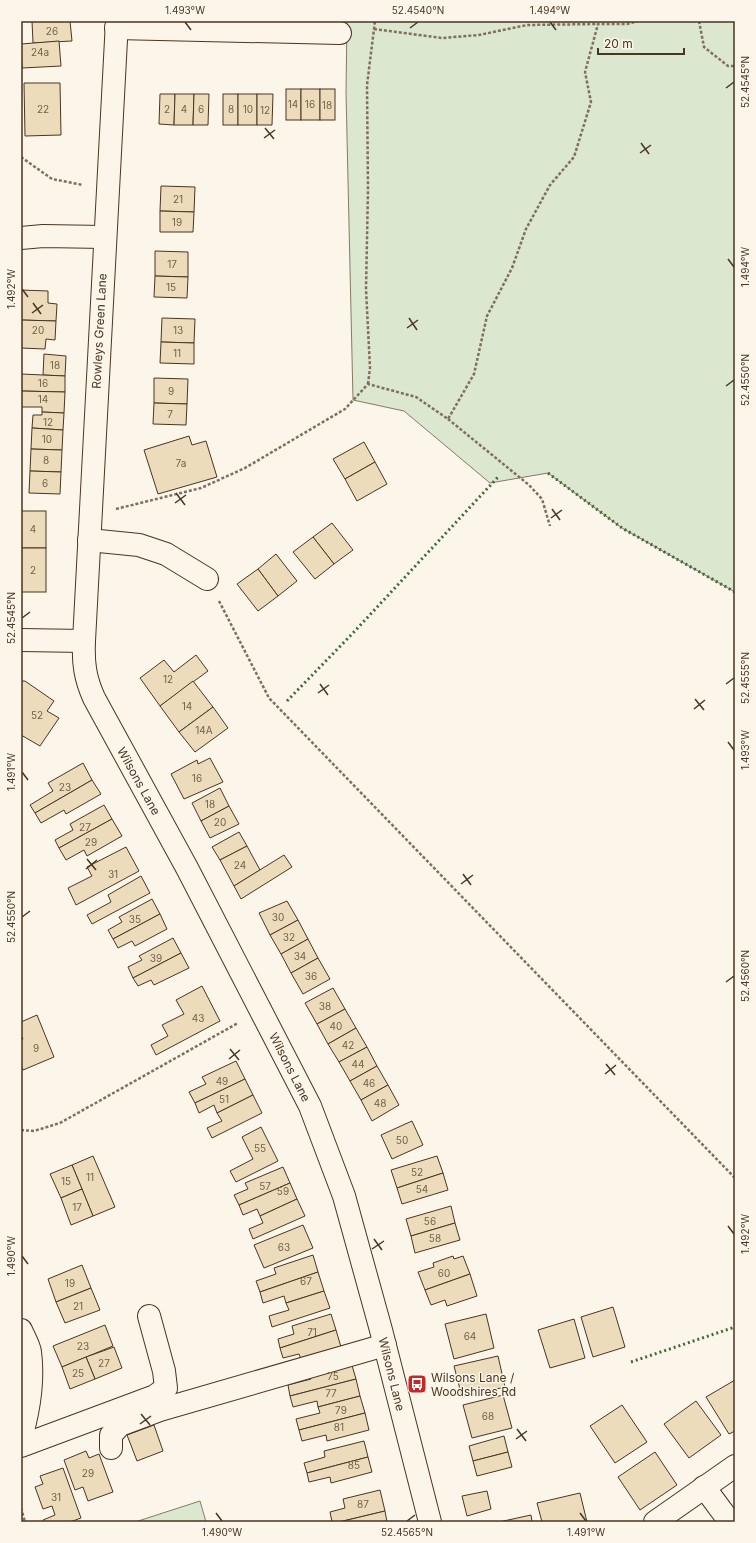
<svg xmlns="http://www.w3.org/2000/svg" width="756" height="1543" font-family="Inter,sans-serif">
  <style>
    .green { fill: #dce7d0; stroke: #887966 }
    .building { fill: #ecdcbc; stroke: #4a3520 }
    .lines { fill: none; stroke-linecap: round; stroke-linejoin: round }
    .minor-casing { stroke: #4a3520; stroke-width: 24 }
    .path { stroke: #7f6f5c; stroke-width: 2.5; stroke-dasharray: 3 2; stroke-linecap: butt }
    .minor { stroke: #fbf6e9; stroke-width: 22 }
    .hedge { stroke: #436837; stroke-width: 3; stroke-dasharray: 2 3; stroke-linecap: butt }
    .ticks { fill: none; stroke: #4a3520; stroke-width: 1.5 }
    .labels { text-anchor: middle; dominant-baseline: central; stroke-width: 3; stroke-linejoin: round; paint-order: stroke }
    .number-label { font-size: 10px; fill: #725f47 }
    .street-label { font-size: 12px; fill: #4a3520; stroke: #fbf6e9 }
    .poi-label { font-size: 12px; fill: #4a3520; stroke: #fbf6e9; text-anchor: start }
    .neatline { fill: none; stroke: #4a3520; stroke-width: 1.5 }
    .ticks-label { font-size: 10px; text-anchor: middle; fill: #4a3520 }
  </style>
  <rect width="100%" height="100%" fill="#fbf6e9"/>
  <g class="green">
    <path d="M347,21H735V592L622,528L548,473L490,483L404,411L353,400L346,92Z"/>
    <path d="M200,1501L206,1522H135Z"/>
  </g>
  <g class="building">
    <path d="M32,21H70L72,41L33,43Z"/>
    <path d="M59,41L61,66L22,68L21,44Z"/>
    <path d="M24,83H60L61,135L25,136Z"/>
    <rect x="286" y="89" width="15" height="31"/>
    <rect x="301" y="89" width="19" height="31"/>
    <rect x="320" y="89" width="15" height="31"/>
    <path d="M160,94H175L174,125L159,124Z"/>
    <path d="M175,94H194L193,125H174Z"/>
    <path d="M194,94H209L208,125H193Z"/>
    <rect x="223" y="94" width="15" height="31"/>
    <rect x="238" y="94" width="19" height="31"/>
    <path d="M257,94H273L272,125H257Z"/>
    <path d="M161,186L195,187L194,212L160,211Z"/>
    <path d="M160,211L194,212L193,232H160Z"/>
    <path d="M155,251L188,252V277L155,276Z"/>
    <path d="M155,276L188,277L187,298L154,297Z"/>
    <path d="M21,290L48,291V303L57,304L56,321L21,320Z"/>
    <path d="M162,318L195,319L194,343L161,342Z"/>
    <path d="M21,320L56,321L55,340L46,339L45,349L21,348Z"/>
    <path d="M161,342L194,343V364L160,363Z"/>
    <path d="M44,354L66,356L65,376L43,375Z"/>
    <path d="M21,374L65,376V392L21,391Z"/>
    <path d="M154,378L188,379L187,404L154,403Z"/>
    <path d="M21,391L65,392L64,413L42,412V407H21Z"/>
    <path d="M154,403L187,404L186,425L153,424Z"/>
    <path d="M42,412L64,413L63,430L32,428L33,415H42Z"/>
    <path d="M32,428L63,430L62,450L31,449Z"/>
    <path d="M189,436L192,445L206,441L217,477L158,494L144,450Z"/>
    <path d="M364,442L375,462L345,479L333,459Z"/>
    <path d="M31,449L62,450L61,472L30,471Z"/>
    <path d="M375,462L387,484L357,501L345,479Z"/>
    <path d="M30,471L61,472L60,494L29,493Z"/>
    <rect x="21" y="511" width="25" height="37"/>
    <path d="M332,523L353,550L334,564L313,537Z"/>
    <path d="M313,537L334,564L315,579L293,552Z"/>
    <rect x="21" y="548" width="25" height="44"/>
    <path d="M276,554L297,581L278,596L258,569Z"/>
    <path d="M258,569L278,596L258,611L237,584Z"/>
    <path d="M196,655L208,671L160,706L140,678L164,660L174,672Z"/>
    <path d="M21,681H25L54,701L47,711L59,718L40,746L21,735Z"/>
    <path d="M193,681L213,707L179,732L160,706Z"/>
    <path d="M213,707L228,728L195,752L179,732Z"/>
    <path d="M210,758L223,782L184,799L171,774L197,760L198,764Z"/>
    <path d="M83,763L92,780L35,813L30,805L53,791L48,783Z"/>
    <path d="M92,780L101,794L66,814L64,810L41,823L35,813Z"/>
    <path d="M220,788L229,806L201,821L192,803Z"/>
    <path d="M104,805L112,819L59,848L55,840L73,830L70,824Z"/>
    <path d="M229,806L239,824L210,838L201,821Z"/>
    <path d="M112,819L122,836L87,856L84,850L66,860L59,848Z"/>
    <path d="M239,832L247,846L220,860L212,847Z"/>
    <path d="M247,846L260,870L234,886L220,860Z"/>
    <path d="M126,847L139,871L76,905L68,888L92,876L87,867Z"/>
    <path d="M284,855L292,867L241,899L234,886Z"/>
    <path d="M141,876L150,893L92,924L87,915L111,902L108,895Z"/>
    <path d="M152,899L160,914L113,939L108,930L122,922L119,917Z"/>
    <path d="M287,901L298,920L270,935L259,913Z"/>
    <path d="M160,914L167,929L135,946L132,941L118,948L113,939Z"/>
    <path d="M298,920L308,939L281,954L270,935Z"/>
    <path d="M173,938L181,953L133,978L128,967L142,960L139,956Z"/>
    <path d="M308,939L318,958L291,973L281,954Z"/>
    <path d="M181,953L189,968L154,985L151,980L138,986L133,978Z"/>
    <path d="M318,958L330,979L303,994L291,973Z"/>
    <path d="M202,986L220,1021L156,1055L151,1045L168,1036L162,1025L184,1014L176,1000Z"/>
    <path d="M333,988L345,1009L317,1024L305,1003Z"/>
    <path d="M345,1009L356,1028L328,1044L317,1024Z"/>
    <path d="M37,1015L54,1057L23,1070L21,1065V1040L23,1039L21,1035V1022Z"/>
    <path d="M356,1028L367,1047L339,1062L328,1044Z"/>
    <path d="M367,1047L377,1066L350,1081L339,1062Z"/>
    <path d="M236,1061L245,1079L195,1103L189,1092L206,1084L202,1077Z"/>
    <path d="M377,1066L388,1085L361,1100L350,1081Z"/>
    <path d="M245,1079L253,1095L217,1113L214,1105L199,1113L195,1103Z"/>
    <path d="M388,1085L399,1105L372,1121L361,1100Z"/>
    <path d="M253,1095L262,1113L212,1138L207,1128L222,1121L217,1113Z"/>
    <path d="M412,1121L423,1145L392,1159L381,1135Z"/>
    <path d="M261,1127L278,1161L236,1182L230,1171L253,1159L242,1137Z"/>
    <path d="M93,1156L115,1207L93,1216L72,1165Z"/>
    <path d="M437,1156L443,1173L397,1188L391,1170Z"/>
    <path d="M72,1165L82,1189L61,1198L50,1174Z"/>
    <path d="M283,1167L290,1183L239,1205L234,1195L248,1189L245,1183Z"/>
    <path d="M443,1173L448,1190L402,1204L397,1188Z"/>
    <path d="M290,1183L297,1199L260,1216L257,1209L243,1215L239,1205Z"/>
    <path d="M82,1189L93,1216L71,1225L61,1198Z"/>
    <path d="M297,1199L305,1216L253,1239L249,1229L263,1223L260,1216Z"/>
    <path d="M451,1206L455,1223L411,1236L406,1219Z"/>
    <path d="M455,1223L460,1240L415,1253L411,1236Z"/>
    <path d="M303,1225L313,1248L264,1268L254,1245Z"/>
    <path d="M313,1255L318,1272L260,1292L256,1281L276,1274L274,1268Z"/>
    <path d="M453,1256L454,1259L463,1256L470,1274L425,1290L418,1272L434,1267L433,1263Z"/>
    <path d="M82,1265L91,1288L56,1302L48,1279Z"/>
    <path d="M318,1272L324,1291L286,1303L284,1296L263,1303L260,1292Z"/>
    <path d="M470,1274L477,1296L447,1306L445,1300L431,1305L425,1290Z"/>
    <path d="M91,1288L100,1310L65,1323L56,1302Z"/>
    <path d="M324,1291L330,1308L272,1327L269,1316L289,1310L286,1303Z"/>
    <path d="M613,1307L625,1347L593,1357L581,1317Z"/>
    <path d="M331,1314L336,1330L280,1348L278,1339L294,1334L292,1326Z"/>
    <path d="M486,1314L494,1348L454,1359L445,1324Z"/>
    <path d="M574,1319L585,1358L550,1368L538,1330Z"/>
    <path d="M105,1325L113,1346L62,1367L53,1346Z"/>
    <path d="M336,1330L341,1347L301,1359L299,1354L283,1358L280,1348Z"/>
    <path d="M114,1347L122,1368L95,1379L86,1357Z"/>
    <path d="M498,1356L505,1387L462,1397L454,1366Z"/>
    <path d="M86,1357L95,1379L70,1389L62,1367Z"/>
    <path d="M351,1362L356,1379L290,1396L288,1385L311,1379L309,1373Z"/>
    <path d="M356,1379L360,1396L318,1407L317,1401L293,1407L290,1396Z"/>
    <path d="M735,1380V1431L729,1434L706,1397Z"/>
    <path d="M503,1395L512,1428L472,1438L463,1405Z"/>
    <path d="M360,1396L365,1413L299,1430L296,1419L320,1413L318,1407Z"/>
    <path d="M696,1401L721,1435L689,1458L664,1424Z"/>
    <path d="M622,1405L647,1442L615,1463L590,1426Z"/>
    <path d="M365,1413L369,1430L327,1441L326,1435L302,1441L299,1430Z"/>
    <path d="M154,1425L163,1451L137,1461L127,1435Z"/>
    <path d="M504,1436L508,1452L473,1461L469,1446Z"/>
    <path d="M364,1441L368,1457L307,1473L304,1463L325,1457L324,1451Z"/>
    <path d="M86,1451L89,1458L99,1454L113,1492L88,1501L83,1487L75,1490L64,1460Z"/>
    <path d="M508,1452L512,1467L477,1476L473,1461Z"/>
    <path d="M655,1452L677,1485L640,1510L618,1477Z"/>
    <path d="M368,1457L372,1472L331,1483L330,1477L309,1482L307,1473Z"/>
    <path d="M63,1468L81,1518L70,1522H44L43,1520L55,1515L52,1506L43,1509L35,1487L43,1484L40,1476Z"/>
    <path d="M380,1490L385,1511L339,1522H332L330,1512L345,1508L343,1499Z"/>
    <path d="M487,1491L491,1509L467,1516L462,1496Z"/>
    <path d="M580,1493L587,1522H542L537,1503Z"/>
    <path d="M385,1511L387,1522H339Z"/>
    <path d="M531,1515L532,1522H499Z"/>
  </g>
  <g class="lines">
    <defs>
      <g id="minor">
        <path d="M117,21L84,641C83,663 85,678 94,698L187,868L310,1106L344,1196L381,1330L430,1522"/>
        <path d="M116,28L340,33"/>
        <path d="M21,238L43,236L104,237"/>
        <path d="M89,540L139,545L166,554L207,579"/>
        <path d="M21,640L84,641"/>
        <path d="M21,1330C24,1337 29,1345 30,1352C34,1382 29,1410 21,1438"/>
        <path d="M21,1446L155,1396L166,1388L164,1371L149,1316"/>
        <path d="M111,1448V1435L120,1425L160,1410L385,1345"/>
        <path d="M704,1487L730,1522"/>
        <path d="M655,1522L735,1466"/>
      </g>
    </defs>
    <use href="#minor" class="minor-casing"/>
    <g class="path">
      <path d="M699,21L704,47L728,66H735"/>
      <path d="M374,29L442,38L479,35L527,25L598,24"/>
      <path d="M21,157L52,179L83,185"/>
      <path d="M368,384L370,368L366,289L368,189L367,85L375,21"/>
      <path d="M448,419L529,485L542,499L550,526"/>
      <path d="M116,509L201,488L245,468L345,409L368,384L416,397L448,419L474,374L487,316L512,268L526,229L550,185L574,157L591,102L585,72L598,24H627L638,21"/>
      <path d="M219,601L269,698L735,1178"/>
      <path d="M21,1130L34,1131L60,1123L238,1023"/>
      <path d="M21,1508L25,1522"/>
    </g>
    <use href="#minor" class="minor"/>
    <g class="hedge">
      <path d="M548,473L622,528L735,592"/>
      <path d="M287,701L353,633L499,476"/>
      <path d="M631,1362L735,1327"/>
    </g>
  </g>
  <path class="ticks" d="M185,22L191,30M550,22L556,30M410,28L418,22M726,88L734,82M265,128L274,139M264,138L275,130M641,143L649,154M640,153L651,145M728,259L734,267M22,289L28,297M33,303L41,314M32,313L43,305M409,318L417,330M407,328L418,320M726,386L734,380M176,493L185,505M175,503L186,495M552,509L560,520M551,518L562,510M22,618L30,612M320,684L328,695M726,684L734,678M318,693L329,685M695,699L704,710M694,709L705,700M728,742L734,750M22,772L28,780M87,859L96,870M86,869L97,860M463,874L471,885M461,884L473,875M22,917L30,911M726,982L734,976M230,1049L239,1060M229,1059L240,1050M606,1064L615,1075M605,1074L616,1065M728,1226L734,1234M374,1239L382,1250M372,1249L384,1241M22,1256L28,1264M141,1414L150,1425M140,1424L151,1416M517,1429L526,1441M516,1439L527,1431M216,1513L222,1521M580,1513L586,1521M407,1521L415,1515"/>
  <defs>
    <symbol id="bus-square" viewBox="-11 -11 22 22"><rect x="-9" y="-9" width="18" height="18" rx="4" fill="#c62828" stroke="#fbf6e9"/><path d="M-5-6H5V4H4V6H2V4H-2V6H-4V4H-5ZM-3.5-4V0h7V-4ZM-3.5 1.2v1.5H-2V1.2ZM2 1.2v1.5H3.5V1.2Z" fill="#fff"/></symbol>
  </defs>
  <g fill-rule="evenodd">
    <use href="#bus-square" x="406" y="1373" width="22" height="22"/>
  </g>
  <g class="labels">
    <g class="number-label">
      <text x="52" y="31">26</text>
      <text x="40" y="52">24a</text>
      <text x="293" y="104">14</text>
      <text x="310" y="104">16</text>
      <text x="327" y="105">18</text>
      <text x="43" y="109">22</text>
      <text x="167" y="109">2</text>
      <text x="184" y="109">4</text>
      <text x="201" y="109">6</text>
      <text x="231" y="109">8</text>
      <text x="248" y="109">10</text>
      <text x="265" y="110">12</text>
      <text x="178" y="199">21</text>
      <text x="177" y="222">19</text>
      <text x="172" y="264">17</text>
      <text x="171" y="287">15</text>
      <text x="38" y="330">20</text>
      <text x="178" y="330">13</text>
      <text x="177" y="353">11</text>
      <text x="55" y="365">18</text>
      <text x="43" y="383">16</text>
      <text x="171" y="391">9</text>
      <text x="43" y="399">14</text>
      <text x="170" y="414">7</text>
      <text x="48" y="422">12</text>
      <text x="47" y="439">10</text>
      <text x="46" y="460">8</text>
      <text x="181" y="463">7a</text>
      <text x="45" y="483">6</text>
      <text x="33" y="529">4</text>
      <text x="33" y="570">2</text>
      <text x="168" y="679">12</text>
      <text x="187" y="706">14</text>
      <text x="37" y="715">52</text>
      <text x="204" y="730">14A</text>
      <text x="197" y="778">16</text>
      <text x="65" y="787">23</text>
      <text x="210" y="804">18</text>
      <text x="220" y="822">20</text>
      <text x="85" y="827">27</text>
      <text x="91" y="842">29</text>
      <text x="240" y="865">24</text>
      <text x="113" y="874">31</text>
      <text x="278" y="917">30</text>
      <text x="135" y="919">35</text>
      <text x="289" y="937">32</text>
      <text x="300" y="956">34</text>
      <text x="156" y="958">39</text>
      <text x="311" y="976">36</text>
      <text x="325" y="1006">38</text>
      <text x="198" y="1018">43</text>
      <text x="336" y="1026">40</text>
      <text x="348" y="1045">42</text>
      <text x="36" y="1048">9</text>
      <text x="358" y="1064">44</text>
      <text x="222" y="1081">49</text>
      <text x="369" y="1083">46</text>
      <text x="224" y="1099">51</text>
      <text x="380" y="1103">48</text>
      <text x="402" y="1140">50</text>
      <text x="260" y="1148">55</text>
      <text x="417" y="1172">52</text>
      <text x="90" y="1177">11</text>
      <text x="66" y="1181">15</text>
      <text x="265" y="1186">57</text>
      <text x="422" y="1189">54</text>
      <text x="283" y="1191">59</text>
      <text x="77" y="1207">17</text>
      <text x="430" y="1221">56</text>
      <text x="435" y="1238">58</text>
      <text x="284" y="1247">63</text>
      <text x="444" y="1273">60</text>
      <text x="306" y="1281">67</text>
      <text x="70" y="1283">19</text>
      <text x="78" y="1306">21</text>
      <text x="312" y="1332">71</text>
      <text x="470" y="1336">64</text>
      <text x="83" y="1346">23</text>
      <text x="104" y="1363">27</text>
      <text x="78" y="1373">25</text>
      <text x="333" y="1376">75</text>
      <text x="331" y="1393">77</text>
      <text x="341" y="1410">79</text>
      <text x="488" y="1416">68</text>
      <text x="339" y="1427">81</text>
      <text x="354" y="1465">85</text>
      <text x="88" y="1473">29</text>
      <text x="56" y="1497">31</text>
      <text x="363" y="1504">87</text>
    </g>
    <g class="street-label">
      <text transform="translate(99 331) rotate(-87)">Rowleys Green Lane</text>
      <text transform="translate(139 781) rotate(61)">Wilsons Lane</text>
      <text transform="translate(290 1067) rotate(63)">Wilsons Lane</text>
      <text transform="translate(392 1374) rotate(76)">Wilsons Lane</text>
    </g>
    <g class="poi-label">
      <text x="431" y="1377">Wilsons Lane /<tspan x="431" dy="14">Woodshires Rd</tspan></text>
    </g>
  </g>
  <rect width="756" height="1543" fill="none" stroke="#fbf6e9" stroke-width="44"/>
  <path d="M598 48v6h86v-6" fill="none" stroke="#4a3520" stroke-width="2"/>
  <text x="604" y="48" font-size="12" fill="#4a3520" stroke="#fbf6e9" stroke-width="3" paint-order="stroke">20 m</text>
  <rect x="22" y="22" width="712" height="1499" class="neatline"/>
  <g class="ticks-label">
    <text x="185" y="14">1.493°W</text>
    <text x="418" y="14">52.4540°N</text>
    <text x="550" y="14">1.494°W</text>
    <text transform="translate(745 82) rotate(-90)" y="4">52.4545°N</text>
    <text transform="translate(745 267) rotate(-90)" y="4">1.494°W</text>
    <text transform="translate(11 289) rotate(-90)" y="4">1.492°W</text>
    <text transform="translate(745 380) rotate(-90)" y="4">52.4550°N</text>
    <text transform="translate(11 618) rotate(-90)" y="4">52.4545°N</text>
    <text transform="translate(745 678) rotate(-90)" y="4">52.4555°N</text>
    <text transform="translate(745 750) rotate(-90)" y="4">1.493°W</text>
    <text transform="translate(11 772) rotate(-90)" y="4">1.491°W</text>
    <text transform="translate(11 917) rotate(-90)" y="4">52.4550°N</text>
    <text transform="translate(745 976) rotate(-90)" y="4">52.4560°N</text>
    <text transform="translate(745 1234) rotate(-90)" y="4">1.492°W</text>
    <text transform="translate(11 1256) rotate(-90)" y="4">1.490°W</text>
    <text x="222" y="1536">1.490°W</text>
    <text x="407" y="1536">52.4565°N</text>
    <text x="586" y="1536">1.491°W</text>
  </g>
</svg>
